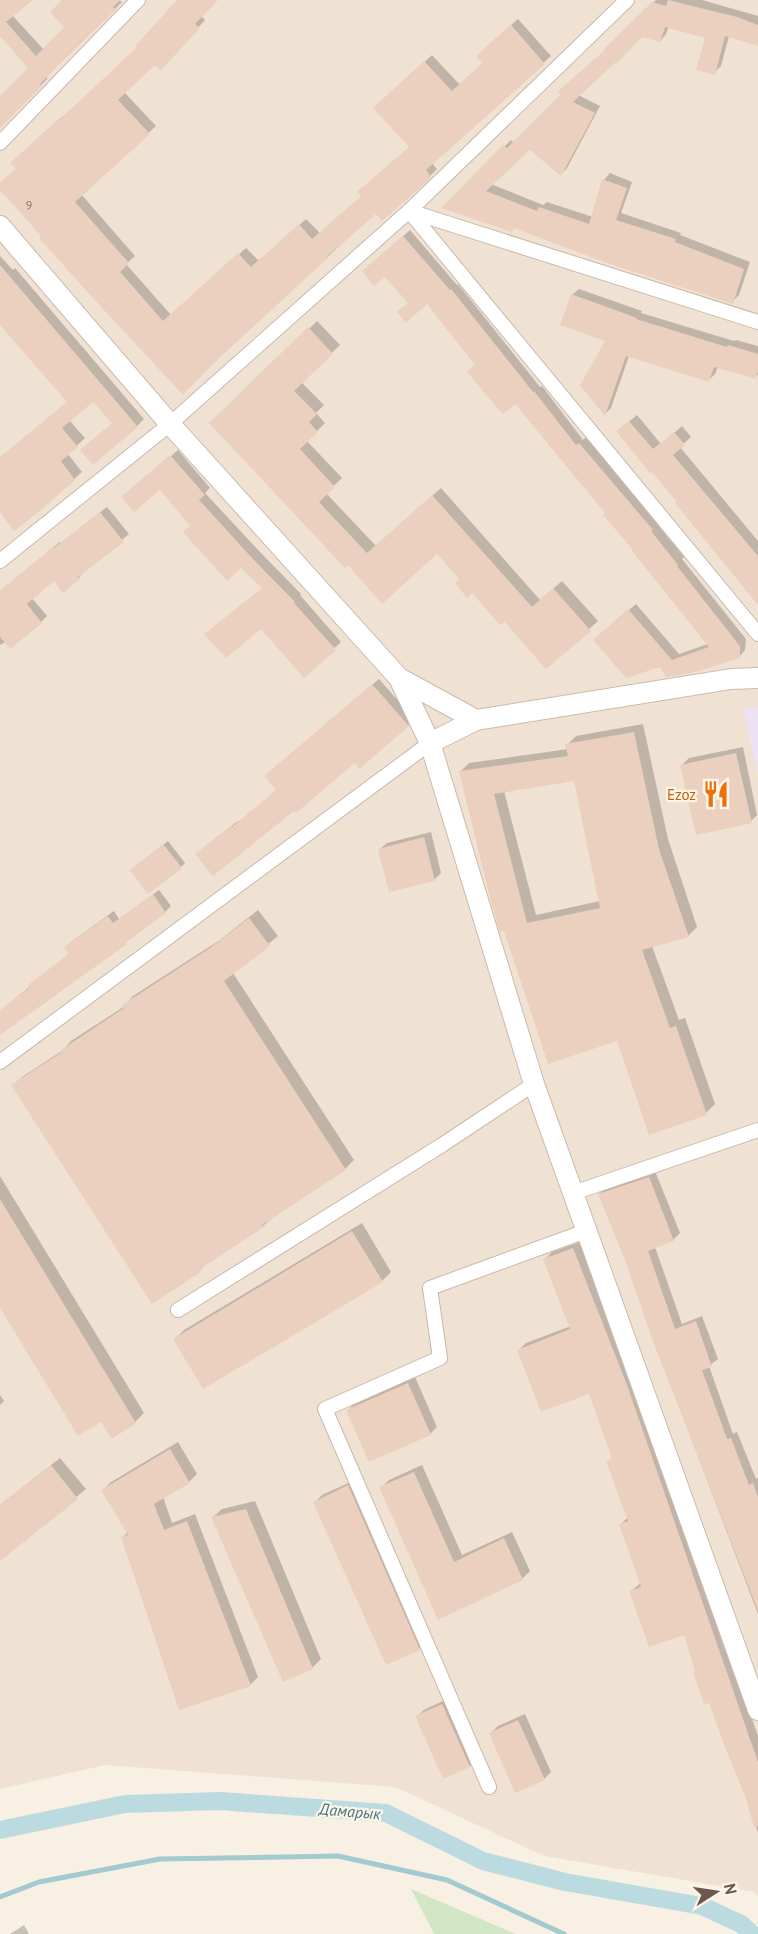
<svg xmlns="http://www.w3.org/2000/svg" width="758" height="1934" font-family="'PT Sans',sans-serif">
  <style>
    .residential { fill: #f0e2d3 }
    .education { fill: #ede1f5 }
    .green { fill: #d2e5c4 }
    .shadow { fill: #0003; fill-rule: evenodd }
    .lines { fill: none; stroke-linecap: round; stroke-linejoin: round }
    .stream { stroke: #a2cad0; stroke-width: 5 }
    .canal { stroke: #bbdbe0; stroke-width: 18 }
    .building { fill: #ebcfbf; fill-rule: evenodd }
    .street-casing { stroke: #c8b8ac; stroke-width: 16 }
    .secondary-casing { stroke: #cdbaac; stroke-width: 22 }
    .street { stroke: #fff; stroke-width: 14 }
    .secondary { stroke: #fff; stroke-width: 20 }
    .labels { text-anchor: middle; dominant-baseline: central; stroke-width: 4.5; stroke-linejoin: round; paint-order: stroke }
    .number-label { font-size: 12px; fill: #8d766a }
    .food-label { font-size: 15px; fill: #c56008; stroke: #fcf5e9; text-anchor: end }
    .water-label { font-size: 16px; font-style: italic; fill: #497780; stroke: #fcf5e9 }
  </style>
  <rect width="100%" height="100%" fill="#f9f0e4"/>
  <path class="residential" d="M0,0H758V1897L754,1892L544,1856L395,1787L105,1765L0,1789Z"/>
  <path class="education" d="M758,707V776L744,709Z"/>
  <path class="green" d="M411,1889L516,1934H434Z"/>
  <g class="shadow">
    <path d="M0,0H29L12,15L44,50L67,27L64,0H119L122,2L46,77L48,78L0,127V98L30,68L0,34Z"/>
    <path d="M179,0H216L201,16L205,20L168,61L155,63L124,92L156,126L81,194L135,256L126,264L171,315L246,248L259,261L306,219L320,233L362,196L410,146L382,101L432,55L460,85L484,63V49L518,19L551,56L432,163L437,169L421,185L376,212L218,358L183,393L0,188V184L17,168L19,156L63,116L64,117L139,47Z"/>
    <path d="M656,0H702L758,16V44L729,36L721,66L714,73L707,37L669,26L666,34L660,41L642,36L578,95L600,106L567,168L561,174L530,148L491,184L543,205L547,202L593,217L604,180L610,173L632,182L621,213L681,233L680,235L750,262L739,295L732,302L515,227L512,230L443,207L511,140L514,143Z"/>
    <path d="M410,230L457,285L458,284L540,387L542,386L583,440L586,437L658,523L657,524L684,557L682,559L746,639L745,650L739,657L661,665L602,633L636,604L679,654L708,644L607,513L515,402L477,364L427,302L409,303L385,274L370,265Z"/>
    <path d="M0,256L13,270L15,268L144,419L137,426L113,423L93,399L69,420L85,438L68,454L82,472L39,510H0V458L69,401L0,321Z"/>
    <path d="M579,289L642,311L641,313L734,341L736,340L758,346V375L755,377L718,366L715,374L709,380L629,356L611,408L605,414L607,341L572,295Z"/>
    <path d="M317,321L340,345L301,382L324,405L316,413L325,423L307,441L342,478L326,493L376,546L441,488L540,600L562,581L598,621L546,667L505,619L461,579L438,552L348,563L211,423Z"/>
    <path d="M637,415L661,444L682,426L691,437L680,447L758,541V604L679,502L625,425Z"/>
    <path d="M178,450L210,488L205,493L261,553L301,594L300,595L341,642L304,676L263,588L241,565L192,526L160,488L130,491Z"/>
    <path d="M107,507L129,534L84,571L79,578L54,579L32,598L47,616L41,622L0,645V591L60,542L61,543Z"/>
    <path d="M379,679L414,719L408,725L355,761L294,809L203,848L238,821L239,822L278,790L272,770Z"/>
    <path d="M643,724L668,839L697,927L688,936L652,946L679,1020L685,1018L715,1104L706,1113L650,1133L618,1039L549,1062L460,772L469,763L568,749L567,745L576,736ZM575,780L600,901L536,915L504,791Z"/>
    <path d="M743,747L757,815L751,821L682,765L689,758Z"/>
    <path d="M431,832L441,873L434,880L380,849L387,843Z"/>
    <path d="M168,841L185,863L181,867L136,866Z"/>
    <path d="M159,890L171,906L165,912L126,942L44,1002L0,1031V1011L70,953L66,947L71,942L114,911L119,919Z"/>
    <path d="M258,910L278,936L233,973L354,1160L345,1169L272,1218L263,1226L209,1261L200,1270L153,1302L13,1086L22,1077L62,1051L71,1041L125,1006L133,996L220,940Z"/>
    <path d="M655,1171L680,1233L673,1240L655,1247L682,1324L702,1316L718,1359L709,1366L733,1434L737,1432L756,1479L758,1478V1614L652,1335L626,1260L599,1194L606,1188Z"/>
    <path d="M0,1176L144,1413L135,1422L102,1420L0,1305Z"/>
    <path d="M362,1223L391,1272L382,1281L175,1339L184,1330Z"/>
    <path d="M580,1242L633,1378L758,1736V1833L747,1796L685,1633L631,1591L641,1583L621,1524L628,1517L608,1462L613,1457L590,1392L519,1350L526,1343L571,1326L545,1259L552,1252Z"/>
    <path d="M415,1377L437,1427L430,1434L348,1410L355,1403Z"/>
    <path d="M0,1395L4,1401L0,1405Z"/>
    <path d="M178,1442L197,1474L189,1482L163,1497L172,1523L195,1514L258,1677L250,1685L122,1538L128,1532L103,1490L111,1482Z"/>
    <path d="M60,1458L86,1489L0,1559V1505Z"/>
    <path d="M422,1465L462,1555L512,1532L530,1571L522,1579L439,1618L381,1488L389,1480Z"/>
    <path d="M355,1480L426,1642L419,1649L315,1502L322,1495Z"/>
    <path d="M255,1501L321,1659L313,1667L284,1680L213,1517L222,1509Z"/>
    <path d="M449,1698L476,1759L470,1766L444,1777L417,1716L424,1710Z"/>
    <path d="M525,1714L551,1772L544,1779L491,1733L498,1726Z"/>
    <path d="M24,1925L29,1934H10Z"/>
  </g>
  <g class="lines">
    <path class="stream" d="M0,1897L39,1882L160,1859L338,1856L447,1880L564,1934"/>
    <path class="canal" d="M0,1830L125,1804L220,1801L386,1813L483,1861L565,1882L702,1906L741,1924L752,1934"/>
  </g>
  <g class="building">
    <path d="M0,0H33L6,22L36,56L64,27L50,12L62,0H120L113,7L116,10L82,41L40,84L42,86L0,128V96L28,68L0,36Z"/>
    <path d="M177,0H218L195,24L200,28L161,70L155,65L118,100L150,134L75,202L129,263L120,272L163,321L238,253L251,267L299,224L312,239L361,196L357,192L409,147L373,108L424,61L452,91L482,63L476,56L511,25L545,64L426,170L431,177L422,186L382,221L376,214L327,256L328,258L216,361L183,395L92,297L39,238L41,236L0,190V183L16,168L10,163L55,122L56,123L137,47L135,46Z"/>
    <path d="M668,0L737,17L758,25V46L725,36L715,75L696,70L705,38L665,27L660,42L642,37L617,63L616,62L573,102L595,113L561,176L530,150L486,191L537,211L539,207L589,224L602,179L627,188L616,220L676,239L675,242L744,269L733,304L604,262L514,228L512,232L441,208L503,145L507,148L561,94L557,92L605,50L604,49L652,2L666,6Z"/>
    <path d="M403,236L450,290L451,289L533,392L534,391L576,445L579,443L653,530L651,531L678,565L677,566L740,646V658L692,673L666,677L660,667L626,678L593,640L628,609L672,660L709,647L632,551L633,550L603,515L605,513L515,404L503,414L487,396L467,371L475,365L427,304L406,323L397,312L408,303L385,277L374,286L362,271Z"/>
    <path d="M0,265L138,427L93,465L80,450L112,423L93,402L62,428L78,447L61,461L75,480L40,511L14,531L0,512V457L67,402L0,325Z"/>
    <path d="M571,294L637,318L636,319L727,347L728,345L758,354V371L756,379L714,367L709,382L626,356L605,416L580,385L605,341L560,325Z"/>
    <path d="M308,327L333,354L294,391L317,414L309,422L318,432L300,449L335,487L319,502L367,553L432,495L532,607L553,588L591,631L546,669L505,622L500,625L472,593L467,598L455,583L459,579L437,554L382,604L348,565L345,568L209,423Z"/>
    <path d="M629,421L653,449L674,432L685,445L673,455L758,556V605L675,503L677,502L652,472L650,473L616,431Z"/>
    <path d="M170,455L205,495L199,500L254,560L295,602L294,603L336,650L304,678L261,629L226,658L204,634L262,588L241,568L227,581L183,532L190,526L160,490L134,512L121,497Z"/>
    <path d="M100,512L124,542L78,577L80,579L63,593L54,581L27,604L42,623L10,649L0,637V591L53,547L54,548Z"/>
    <path d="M372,684L409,726L359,769L355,763L296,813L294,811L213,876L195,854L231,826L232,827L276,790L264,776Z"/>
    <path d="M634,732L659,849L689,937L642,950L670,1028L676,1026L707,1115L649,1135L617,1041L548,1064L504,931L500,932L491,902L459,771L568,756L565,744ZM574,781L600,908L527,923L494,794Z"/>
    <path d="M736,753L752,823L696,835L680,765Z"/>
    <path d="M424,837L435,881L389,892L378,849Z"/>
    <path d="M163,844L182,868L148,894L130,870Z"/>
    <path d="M153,894L166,913L126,942L127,944L0,1035V1010L30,987L28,985L69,954L64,947L108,916L113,923Z"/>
    <path d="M249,918L270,946L224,981L346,1170L262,1225L264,1227L200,1269L201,1272L152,1304L11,1085L62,1052L61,1050L124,1008L122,1005L210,948Z"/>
    <path d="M649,1177L674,1241L648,1251L675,1329L696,1321L712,1367L702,1370L727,1439L731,1438L749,1485L753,1483L758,1497V1611L651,1336L625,1260L598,1194Z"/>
    <path d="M0,1199L136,1423L112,1439L101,1422L78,1436L0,1308Z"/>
    <path d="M352,1231L383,1282L203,1389L173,1339Z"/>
    <path d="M573,1248L627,1385L758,1762V1826L754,1827L745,1796L725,1747L709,1703L704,1704L693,1672L695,1671L684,1635L649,1647L629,1591L641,1587L619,1524L628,1521L606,1461L612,1459L589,1394L541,1412L517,1350L570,1329L543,1259Z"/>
    <path d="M408,1383L431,1435L369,1462L346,1410Z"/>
    <path d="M170,1449L190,1483L154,1504L164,1530L187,1521L251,1686L179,1710L121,1537L128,1535L101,1490Z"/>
    <path d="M51,1465L78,1499L0,1561V1505Z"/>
    <path d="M414,1472L454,1562L504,1538L523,1580L438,1620L379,1487Z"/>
    <path d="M348,1485L420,1650L386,1665L313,1502Z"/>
    <path d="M246,1509L313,1669L283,1682L211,1517Z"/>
    <path d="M442,1704L470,1767L443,1779L415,1716Z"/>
    <path d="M518,1720L545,1780L515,1793L489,1733Z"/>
  </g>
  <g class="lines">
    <defs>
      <g id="street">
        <path d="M0,143L138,0"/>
        <path d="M409,211L758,634"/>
        <path d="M409,211L758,322"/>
        <path d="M0,561L170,424L409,211L627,0"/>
        <path d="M0,1062L430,743"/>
        <path d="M573,1193L758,1130"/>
        <path d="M178,1310L442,1145L534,1084"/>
        <path d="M489,1787L325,1409L440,1358L430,1288L586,1231"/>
      </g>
      <g id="secondary">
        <path d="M0,226L170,424L399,678L430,743L476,720L731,679L758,678"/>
        <path d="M399,678L476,720"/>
        <path d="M430,743L534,1084L758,1710"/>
      </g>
    </defs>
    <use href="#street" class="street-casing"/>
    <use href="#secondary" class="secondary-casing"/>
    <use href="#street" class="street"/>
    <use href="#secondary" class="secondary"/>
  </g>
  <defs>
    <symbol id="restaurant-bare" viewBox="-9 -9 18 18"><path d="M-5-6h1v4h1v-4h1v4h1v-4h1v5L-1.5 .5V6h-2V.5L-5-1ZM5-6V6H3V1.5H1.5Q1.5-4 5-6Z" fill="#e8710a" stroke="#fcf5e9" stroke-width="2.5" paint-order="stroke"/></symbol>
  </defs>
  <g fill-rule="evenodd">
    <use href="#restaurant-bare" x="697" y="775" width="38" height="38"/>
  </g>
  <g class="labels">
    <g class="number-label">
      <text x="29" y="204">9</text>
    </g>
    <g class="food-label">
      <text x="696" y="794">Ezoz</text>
    </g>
    <g class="water-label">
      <text transform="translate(350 1811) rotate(5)">Дамарык</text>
    </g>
  </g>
  <g transform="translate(716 1892) rotate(78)" stroke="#fcf5e9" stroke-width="4.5" paint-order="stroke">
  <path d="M0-4.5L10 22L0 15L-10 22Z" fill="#6e584d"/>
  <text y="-9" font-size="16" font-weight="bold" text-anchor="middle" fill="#6e584d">N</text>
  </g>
</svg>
